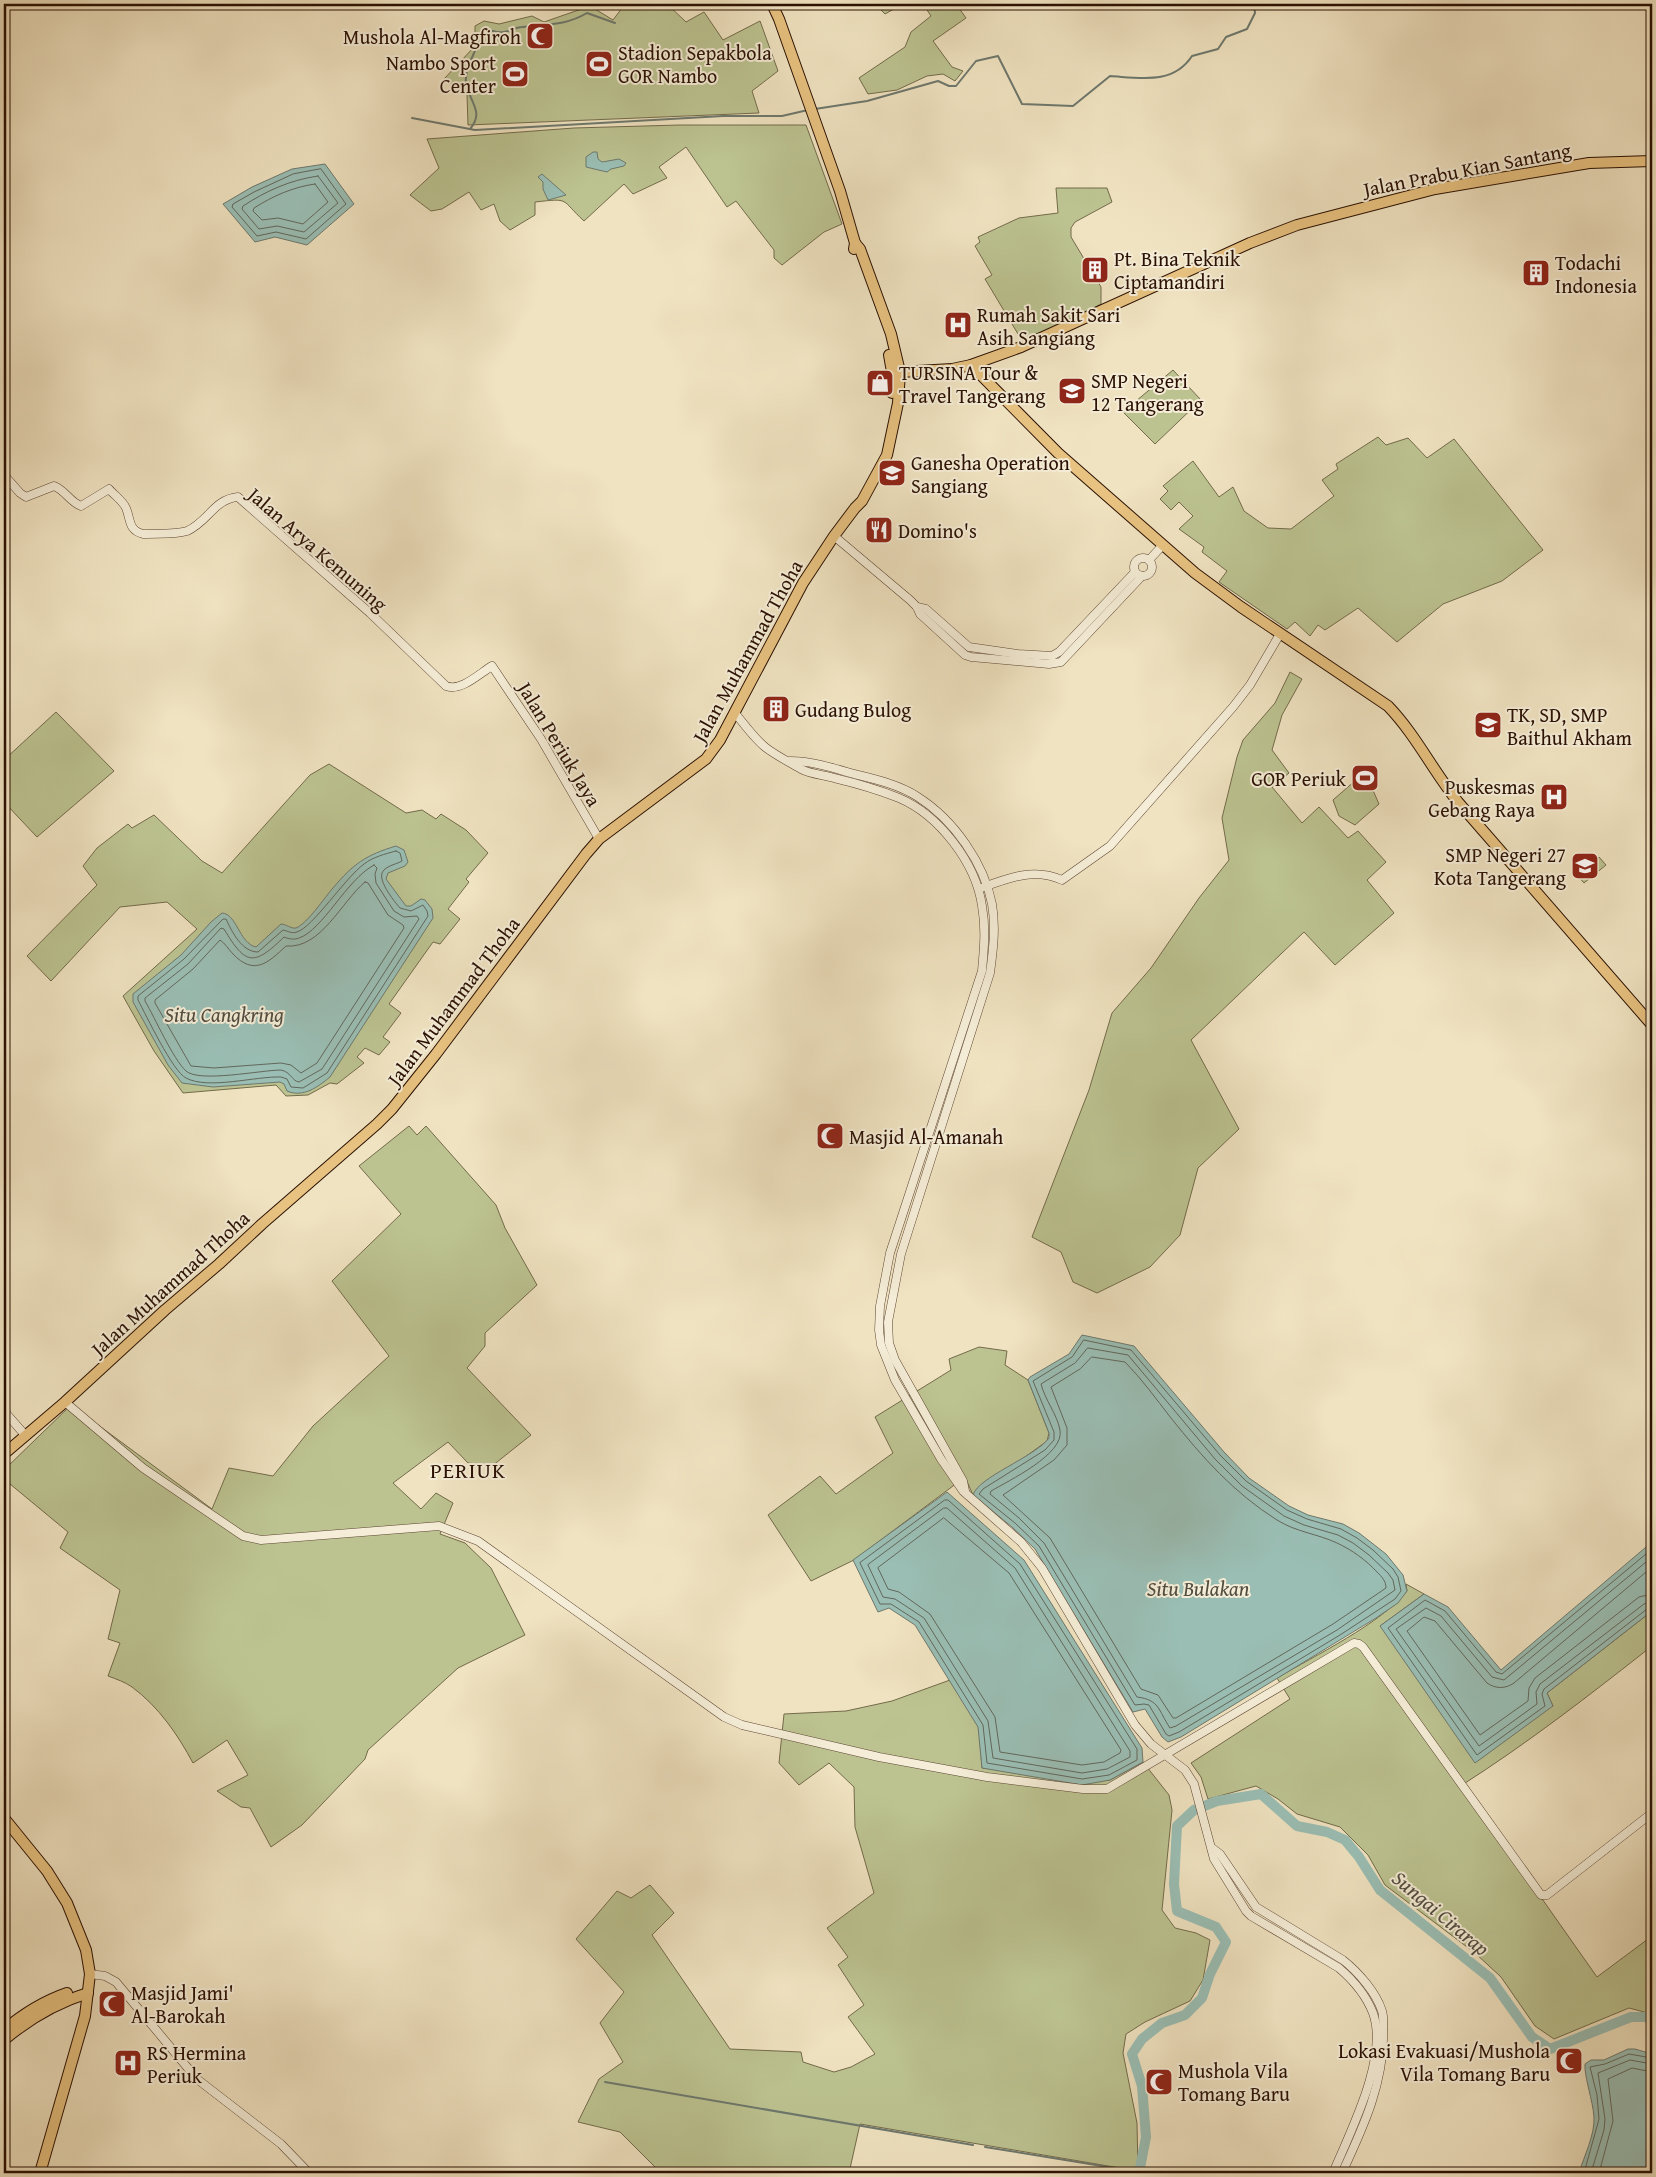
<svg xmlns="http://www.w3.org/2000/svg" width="1656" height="2177" font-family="'Gentium Book Plus',serif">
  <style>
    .green { fill: #bcc391; stroke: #736a4a }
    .water { fill: #9abeb4; stroke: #6d786d }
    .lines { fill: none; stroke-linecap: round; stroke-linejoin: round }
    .shore { stroke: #62675c; stroke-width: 1 }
    .stream { stroke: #6d786d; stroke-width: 2 }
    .river { stroke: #9abeb4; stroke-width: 10 }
    .minor-casing { stroke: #5c4532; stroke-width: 9 }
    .major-casing { stroke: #2a1003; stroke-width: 12 }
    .minor { stroke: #f5edd7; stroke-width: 8 }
    .major { stroke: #e8c280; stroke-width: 10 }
    .labels { text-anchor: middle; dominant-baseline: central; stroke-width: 4; stroke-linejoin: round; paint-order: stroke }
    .poi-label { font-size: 20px; fill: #2a1003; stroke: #f5edd7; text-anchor: start }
    .street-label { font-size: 20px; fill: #2a1003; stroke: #f5edd7 }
    .water-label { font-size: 21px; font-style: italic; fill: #514d41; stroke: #f5edd7 }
    .quarter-label { font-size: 22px; letter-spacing: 1px; fill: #2a1003; stroke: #f5edd7 }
  </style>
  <rect width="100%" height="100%" fill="#f0e3c1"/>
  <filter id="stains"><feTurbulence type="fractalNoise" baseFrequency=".004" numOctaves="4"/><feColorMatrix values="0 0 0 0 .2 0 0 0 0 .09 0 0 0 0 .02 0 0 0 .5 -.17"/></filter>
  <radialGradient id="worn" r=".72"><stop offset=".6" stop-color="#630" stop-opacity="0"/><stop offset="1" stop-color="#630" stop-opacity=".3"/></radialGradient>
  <g class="green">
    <path d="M625,4H667L686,22L704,12L723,40L760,21L778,71L752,91L759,113L468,125L467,94L444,79L475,46V26L484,21L499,24L532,16L544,22L590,6L613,20Z"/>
    <path d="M875,4H913L901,5L885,14Z"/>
    <path d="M923,4H956L966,18L933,41L952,67L963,71L955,81L943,74L927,76L897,90L868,94L859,78L905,47L911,32L931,16Z"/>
    <path d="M679,125H806L842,224L824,232L782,265L774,258V250L736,201L727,207L686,147L659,167L667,178L633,194L624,184L584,221C560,199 571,198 535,202V215L510,230L500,221L494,204L481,210L469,192L442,209L431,211L410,195L439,168L427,139L574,128Z"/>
    <path d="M1056,188H1107L1112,202L1075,222L1071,228V237L1101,287V304L1024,344L985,279L992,275L975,246L980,242L978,237L1019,218L1058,213Z"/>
    <path d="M1173,370L1201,400L1155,444L1123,412Z"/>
    <path d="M1378,437L1386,445L1408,438L1427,458L1454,439L1543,550L1502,581L1443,604L1397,642L1358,608L1325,630L1318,625L1310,636L1295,622L1287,629L1219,582L1227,571L1202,552L1204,547L1179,529L1193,516L1179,502L1171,510L1160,499L1168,491L1163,486L1193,461L1219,497L1233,487L1244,511L1268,528L1291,529L1334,496L1322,480L1338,469L1336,464Z"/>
    <path d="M1290,672L1302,679L1282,715L1272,750L1289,773L1272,787L1302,823L1319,807L1348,838L1358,831L1386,862L1367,880L1394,913L1335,965L1304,932L1191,1040L1239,1129L1198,1168L1180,1235L1150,1267L1097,1293L1073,1282L1061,1252L1032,1237L1089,1090L1112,1013L1151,968L1199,898L1229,860L1222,818L1237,757L1243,740L1275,703Z"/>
    <path d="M56,712L114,771L37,837L4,802V760Z"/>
    <path d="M329,764L406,813L422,810L436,819L441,814L466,830L488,853L466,879L469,882L448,909L460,919L440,944L433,942L389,1004L401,1013L383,1037L390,1042L379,1055L365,1048L357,1057L364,1063L337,1084L330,1083L308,1095L286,1096L276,1085L183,1093L154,1051L123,996L197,929L167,902L120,907L51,981L27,956L97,885L83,866L97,848L128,824L132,828L154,815L202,861L222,873L310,775Z"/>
    <path d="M1356,780L1372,788L1379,804L1355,825L1339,816L1333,800Z"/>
    <path d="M1599,857L1606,865L1584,883L1578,876Z"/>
    <path d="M409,1126L417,1135L426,1126L496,1205L505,1228L537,1285L485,1333V1346L467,1368L531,1435L492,1466L468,1463L448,1442L393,1483L421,1509L436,1493L453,1503L440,1534L465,1543L491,1568L525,1635L458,1668L368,1750L365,1759L302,1825L271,1847L250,1808L241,1807L217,1791L248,1775L227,1740L193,1763C178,1735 159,1707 132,1687C125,1682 116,1679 108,1676L120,1643L108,1639L120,1590L60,1548L68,1532L4,1479V1470L71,1405L212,1509L229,1468L273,1476L313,1426L389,1356L332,1281L401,1214L359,1166Z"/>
    <path d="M979,1347L1007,1351L1005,1365L1028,1380L1049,1433L1047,1441L973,1495L965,1477L854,1560L811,1581L768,1515L820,1476L836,1494L893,1453L875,1417L951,1370L949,1359Z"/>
    <path d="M1406,1584L1424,1594L1380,1626L1553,1706L1547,1693L1652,1611V1646C1591,1694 1528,1743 1462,1785L1597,1977L1652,1936V2014L1629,2008L1554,2039L1535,2026L1501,1977L1475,1953L1385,1885L1368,1855L1340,1827L1297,1814L1278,1799L1256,1786L1208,1799L1201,1777L1191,1763L1290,1699L1277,1678C1314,1656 1382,1623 1407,1591Z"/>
    <path d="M950,1680L979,1727L982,1768L1110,1780L1143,1762L1169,1795L1172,1810L1162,1910L1175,1928L1196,1933L1210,1940L1203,1980L1190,2001L1145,2022L1126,2034L1123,2053L1137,2123L1138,2171L860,2124L849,2173H661L620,2132L578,2122L599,2079L623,2062L600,2023L624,1992L576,1939L617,1891L631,1898L650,1885L674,1913L652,1935L730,2049L801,2052L803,2062L834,2072L851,2067L875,2054L848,2017L864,2005L838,1965L848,1957L827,1928L874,1893L855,1827L854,1787L829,1763L799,1785L779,1763L784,1714L846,1711L892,1701Z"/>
  </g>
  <g class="water">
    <path d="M593,152H597L598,159L602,162L619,159L626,163L624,166L611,169L607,172L586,167V157Z"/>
    <path d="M325,164L354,204L307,245L275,237L255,242L223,204L252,187L292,169Z"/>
    <path d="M542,174L566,195L548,200L543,189V182L538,177Z"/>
    <path d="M396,846L404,850L408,862L405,866L388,873L386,879L406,906H411L421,899L425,900L432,909L433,918L330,1077C318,1087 303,1098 287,1091L284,1084L280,1082L213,1087L182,1083L168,1065L133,1002V994L181,955L211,922L222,913C237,914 239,943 256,947L281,924C286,924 291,929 296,928C308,923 324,898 333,888C353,864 366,855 396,846Z"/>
    <path d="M1082,1335L1134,1346L1224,1452L1249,1478L1289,1506L1308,1515L1343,1524L1359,1533L1386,1554L1403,1575L1407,1591L1398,1603L1376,1618L1181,1737L1168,1742L1162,1737L1145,1709L1133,1712L1035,1549L1012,1527L973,1495C978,1477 1035,1457 1049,1438V1433L1028,1380L1030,1377L1069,1354Z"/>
    <path d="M947,1492L1024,1560L1142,1748L1143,1762L1110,1780L1082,1785L982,1768L978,1727L915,1625L889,1608L878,1612L853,1560Z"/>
    <path d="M1652,1542V1611L1547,1693L1553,1706L1475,1763L1380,1626L1424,1594L1448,1607L1501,1670Z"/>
    <path d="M1628,2049H1635L1652,2054V2173H1579C1584,2156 1595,2135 1594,2117C1593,2101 1584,2076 1585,2064L1591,2060H1604Z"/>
  </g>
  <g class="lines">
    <g class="shore">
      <path d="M321,169L346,204L306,239L276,232L257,236L232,207L233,204L254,192L293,174Z"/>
      <path d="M318,176L338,203L304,232L277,226L259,229L242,209L243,206C266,191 290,180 318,176Z"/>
      <path d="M315,184L328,202L303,224L278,218L262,220L253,211L254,208C273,196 293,187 315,184Z"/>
      <path d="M396,851L400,853L402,861C397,864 389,865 384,870C375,878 394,901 400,908L411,911L423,905L427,911L428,916L327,1073L303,1088L291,1087L287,1079L281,1077C256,1076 208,1090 186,1078C173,1072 146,1015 138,1000V996L184,959L223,919H226C232,932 242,952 258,952L283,930C288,931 292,934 297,932C313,927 345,878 364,864C373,857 385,854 396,851Z"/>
      <path d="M374,865L377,868L375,874L376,883L394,911L404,917L417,916L419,919L322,1069L299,1082C292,1081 291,1072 281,1070C262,1070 199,1083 186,1071C173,1059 155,1018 145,1001V998L188,964L221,928L224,929C246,966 254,966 284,937C289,939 294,940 299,938C323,930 346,880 374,865Z"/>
      <path d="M365,882L368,883L388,915L403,925L404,928L317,1063L301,1073L291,1065L281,1063L214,1068L191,1066L155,1003V1000L193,969L220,940C225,943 229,950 233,954C254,976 268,963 286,946C321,949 341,902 365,882Z"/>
      <path d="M1084,1340L1131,1350L1220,1455L1246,1481L1287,1510L1307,1519L1341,1529L1357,1538L1373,1550L1393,1569L1398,1577L1401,1591L1395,1599L1340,1635L1179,1732L1169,1736L1166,1734L1149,1705L1144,1704L1135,1705L1039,1546L1015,1523L979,1494L983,1489L1045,1450L1054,1440V1432L1033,1381L1072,1357Z"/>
      <path d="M1088,1348L1128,1355L1215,1459L1242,1486L1284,1516L1304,1525L1338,1535L1353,1543L1369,1555L1388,1573L1393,1580L1395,1590L1337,1630L1176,1726L1170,1728C1158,1710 1160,1700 1137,1697L1044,1543L1019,1518L990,1494L991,1491C1008,1481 1065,1454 1060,1430C1057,1414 1045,1400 1041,1384L1075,1363Z"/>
      <path d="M1092,1357L1125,1362C1142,1379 1156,1399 1171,1418C1202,1457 1234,1493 1277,1520C1296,1532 1318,1534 1337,1543C1352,1550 1366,1560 1377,1572C1382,1577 1386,1581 1386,1588L1333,1624L1176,1718H1173L1158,1695L1141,1689L1050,1538L1003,1495L1054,1460L1067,1445V1428L1051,1387L1080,1369Z"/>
      <path d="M945,1500H948L1020,1564L1137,1749V1760L1109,1775L1082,1779L987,1763L983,1725L919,1622L891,1604H880L860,1563Z"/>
      <path d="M944,1508H947L1015,1568L1130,1751V1757L1107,1769L1082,1773L993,1758L988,1721L924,1618L895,1599L883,1597L868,1565Z"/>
      <path d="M944,1518L1009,1573L1121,1750L1120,1753L1104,1762L1082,1765L1000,1752L995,1717L930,1614L899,1592L888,1589L878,1568Z"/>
      <path d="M1652,1549L1502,1674L1496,1672L1445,1611L1425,1600L1388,1628L1477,1755L1545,1706L1542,1694L1544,1689L1647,1609L1652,1608"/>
      <path d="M1652,1557L1504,1680L1492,1677L1441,1616L1426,1608L1396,1629L1479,1746L1537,1704L1536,1692L1540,1684L1644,1604L1652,1601"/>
      <path d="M1652,1567L1514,1683C1505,1689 1496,1689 1487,1683L1435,1621L1424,1617L1407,1631L1480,1735L1528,1701L1529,1688L1535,1678L1639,1597L1652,1594"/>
      <path d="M1584,2173L1599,2119L1597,2095L1590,2067L1605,2064L1629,2054L1652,2058"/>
      <path d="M1591,2173L1604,2130L1605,2119L1598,2073L1630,2060L1652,2064"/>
      <path d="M1599,2173L1613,2121L1608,2079L1632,2068L1652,2072"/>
    </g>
    <g class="stream">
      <path d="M815,109L867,101L938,81L949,86H956L976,61L998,56L1022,104L1073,106L1110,76C1141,78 1173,85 1192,56L1218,49L1226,37L1247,29L1255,13L1254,4"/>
      <path d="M412,118L475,130L723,116H782L808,110"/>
      <path d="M470,129C485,111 469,103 466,82C464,66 480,48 481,30C489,28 496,34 504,32C510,31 516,27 522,27C546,24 565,26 587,13L615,23"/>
      <path d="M605,2082L973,2145"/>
      <path d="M985,2147L1139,2172"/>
    </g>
    <path class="river" d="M1139,2173L1146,2137L1142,2086L1132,2054L1142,2039L1162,2023L1185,2015L1202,1998L1210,1974L1226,1942L1216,1927L1177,1911L1174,1884L1177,1826L1194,1810L1217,1801L1261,1794L1297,1826L1327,1832L1345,1840L1359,1857L1380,1890L1490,1978L1532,2037L1550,2049L1631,2017H1647L1652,2022"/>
    <defs>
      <g id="minor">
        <path d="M4,475L20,493L26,497L54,486C65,490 70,502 81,506L109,489C114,495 123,501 126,508C131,520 128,530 143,534C157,533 174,535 187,531C208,522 214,499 238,497L370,613L446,686C461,692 480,673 492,666L541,739L599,839"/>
        <path d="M834,536L910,600L917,607L920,614L965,655L971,657L1049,664L1061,662L1142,576"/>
        <circle cx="1143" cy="567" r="9"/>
        <path d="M1149,560L1163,545"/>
        <path d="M917,607L926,609L969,647L1018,654L1052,656L1059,652L1135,572"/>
        <path d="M735,713C744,724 754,738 765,747C775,755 789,762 801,769C810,774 824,775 834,778C855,783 879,790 899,798C939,815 976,863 982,906C986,928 984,949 982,971L890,1253L880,1306L879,1330L881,1345L895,1380L941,1459L963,1491L1021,1542L1042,1568L1135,1725L1151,1744L1185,1770L1194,1784L1214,1859L1246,1911L1251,1916L1339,1968C1353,1980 1366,1995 1373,2013C1389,2058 1350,2132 1333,2173"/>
        <path d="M790,761C812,761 833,768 854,774C875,779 900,785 918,797C954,820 984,863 992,904C996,927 993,951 990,973L901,1254L888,1322L889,1343L895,1360L963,1481L965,1491"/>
        <path d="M984,887C1011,877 1035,868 1062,880L1110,846L1233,707L1250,685L1280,634"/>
        <path d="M65,1402L143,1468L243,1536L261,1540L439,1526L478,1541L724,1717L742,1725L879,1757L987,1777L1083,1789H1107L1354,1643L1359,1644L1363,1647L1541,1895H1547L1652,1813"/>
        <path d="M4,1411L25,1435"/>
        <path d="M1212,1848L1220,1854L1256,1907L1343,1960C1358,1972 1376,1992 1382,2011C1384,2017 1383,2025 1383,2030C1385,2081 1363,2128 1342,2173"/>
        <path d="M90,1974L105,1976L116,1982L197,2079L281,2144L309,2173"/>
      </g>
      <g id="major">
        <path d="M772,4L779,19L840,191L855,243L854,249"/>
        <path d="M889,355L892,372V393"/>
        <path d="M971,365L1058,453L1195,573L1241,607L1388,706C1416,735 1433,771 1458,802L1652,1025"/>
        <path d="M900,372L952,369L971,365L1021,347L1250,243L1297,225L1435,189L1589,163L1652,161"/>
        <path d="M4,1454L65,1402L165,1310L219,1264L262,1224L377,1124L392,1109L436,1054L586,854L599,839L706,759L720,740L803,583L834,536L855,508L862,501L887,455L898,403L900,372L891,334L860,249L855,243"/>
        <path d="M4,1818L47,1871L67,1903L86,1950L90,1974L85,2016L40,2173"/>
        <path d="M4,2030C23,2014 44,2001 67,1993"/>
        <path d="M4,2040C30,2018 56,2003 88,1993"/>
      </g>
    </defs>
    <use href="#minor" class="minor-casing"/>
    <use href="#major" class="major-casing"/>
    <use href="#minor" class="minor"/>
    <use href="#major" class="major"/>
  </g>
  <defs>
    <symbol id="mosque-square" viewBox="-11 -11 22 22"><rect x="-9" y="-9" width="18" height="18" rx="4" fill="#8f2418" stroke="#f5edd7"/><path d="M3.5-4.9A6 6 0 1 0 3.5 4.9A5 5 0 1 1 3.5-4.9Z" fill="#fff"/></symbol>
    <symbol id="stadium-square" viewBox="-11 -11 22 22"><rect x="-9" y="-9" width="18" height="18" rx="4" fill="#8f2418" stroke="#f5edd7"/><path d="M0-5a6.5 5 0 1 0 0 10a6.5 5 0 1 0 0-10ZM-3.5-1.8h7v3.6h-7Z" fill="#fff"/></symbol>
    <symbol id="building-square" viewBox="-11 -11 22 22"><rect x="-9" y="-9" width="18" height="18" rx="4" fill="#8f2418" stroke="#f5edd7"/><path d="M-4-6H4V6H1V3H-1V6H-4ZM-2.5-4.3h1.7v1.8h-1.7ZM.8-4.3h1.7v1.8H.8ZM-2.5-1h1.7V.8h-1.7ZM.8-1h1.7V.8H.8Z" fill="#fff"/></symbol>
    <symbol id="hospital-square" viewBox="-11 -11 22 22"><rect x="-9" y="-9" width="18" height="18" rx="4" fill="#8f2418" stroke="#f5edd7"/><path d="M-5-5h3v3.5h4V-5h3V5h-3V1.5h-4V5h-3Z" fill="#fff"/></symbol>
    <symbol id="shop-square" viewBox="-11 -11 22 22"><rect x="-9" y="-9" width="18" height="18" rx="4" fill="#8f2418" stroke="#f5edd7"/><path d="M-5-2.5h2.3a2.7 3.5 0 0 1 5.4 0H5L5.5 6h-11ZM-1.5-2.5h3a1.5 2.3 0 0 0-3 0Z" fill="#fff"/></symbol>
    <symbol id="school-square" viewBox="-11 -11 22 22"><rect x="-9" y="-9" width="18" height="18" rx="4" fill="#8f2418" stroke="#f5edd7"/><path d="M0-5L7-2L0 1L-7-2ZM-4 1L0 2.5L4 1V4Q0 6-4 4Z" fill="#fff"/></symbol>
    <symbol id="restaurant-square" viewBox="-11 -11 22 22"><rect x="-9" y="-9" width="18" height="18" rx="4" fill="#8f2418" stroke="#f5edd7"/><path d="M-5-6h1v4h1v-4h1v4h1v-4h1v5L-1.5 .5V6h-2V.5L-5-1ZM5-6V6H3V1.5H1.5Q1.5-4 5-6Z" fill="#fff"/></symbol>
  </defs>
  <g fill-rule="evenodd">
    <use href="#mosque-square" x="524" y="20" width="32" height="32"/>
    <use href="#stadium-square" x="583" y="48" width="32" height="32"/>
    <use href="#stadium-square" x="499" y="58" width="32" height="32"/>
    <use href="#building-square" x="1079" y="254" width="32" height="32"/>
    <use href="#building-square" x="1520" y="257" width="32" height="32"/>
    <use href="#hospital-square" x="942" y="309" width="32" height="32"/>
    <use href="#shop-square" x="864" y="367" width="32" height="32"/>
    <use href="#school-square" x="1056" y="375" width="32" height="32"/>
    <use href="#school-square" x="876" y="457" width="32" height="32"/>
    <use href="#restaurant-square" x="863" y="514" width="32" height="32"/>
    <use href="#building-square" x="760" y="693" width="32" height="32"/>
    <use href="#school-square" x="1472" y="709" width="32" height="32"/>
    <use href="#stadium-square" x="1349" y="762" width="32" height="32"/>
    <use href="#hospital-square" x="1538" y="781" width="32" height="32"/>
    <use href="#school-square" x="1569" y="850" width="32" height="32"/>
    <use href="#mosque-square" x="814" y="1120" width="32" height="32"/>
    <use href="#mosque-square" x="96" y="1988" width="32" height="32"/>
    <use href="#mosque-square" x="1553" y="2045" width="32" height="32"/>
    <use href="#hospital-square" x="112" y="2047" width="32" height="32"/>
    <use href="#mosque-square" x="1143" y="2066" width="32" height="32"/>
  </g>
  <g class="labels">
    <g class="poi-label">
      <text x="521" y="36" text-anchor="end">Mushola Al-Magfiroh</text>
      <text x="618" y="52">Stadion Sepakbola<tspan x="618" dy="23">GOR Nambo</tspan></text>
      <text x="496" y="62" text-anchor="end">Nambo Sport<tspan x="496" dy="23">Center</tspan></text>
      <text x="1114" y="258">Pt. Bina Teknik<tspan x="1114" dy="23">Ciptamandiri</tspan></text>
      <text x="1555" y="262">Todachi<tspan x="1555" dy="23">Indonesia</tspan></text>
      <text x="977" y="314">Rumah Sakit Sari<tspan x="977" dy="23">Asih Sangiang</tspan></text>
      <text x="899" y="372">TURSINA Tour &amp;<tspan x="899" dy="23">Travel Tangerang</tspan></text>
      <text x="1091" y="380">SMP Negeri<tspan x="1091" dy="23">12 Tangerang</tspan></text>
      <text x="911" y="462">Ganesha Operation<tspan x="911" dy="23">Sangiang</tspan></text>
      <text x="898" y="530">Domino's</text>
      <text x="795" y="709">Gudang Bulog</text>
      <text x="1507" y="714">TK, SD, SMP<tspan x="1507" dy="23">Baithul Akham</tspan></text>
      <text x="1346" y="778" text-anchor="end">GOR Periuk</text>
      <text x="1535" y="786" text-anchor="end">Puskesmas<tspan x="1535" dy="23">Gebang Raya</tspan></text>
      <text x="1566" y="854" text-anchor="end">SMP Negeri 27<tspan x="1566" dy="23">Kota Tangerang</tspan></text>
      <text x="849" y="1136">Masjid Al-Amanah</text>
      <text x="131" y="1992">Masjid Jami'<tspan x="131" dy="23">Al-Barokah</tspan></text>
      <text x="1550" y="2050" text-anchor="end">Lokasi Evakuasi/Mushola<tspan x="1550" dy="23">Vila Tomang Baru</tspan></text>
      <text x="147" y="2052">RS Hermina<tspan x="147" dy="23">Periuk</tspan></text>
      <text x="1178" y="2070">Mushola Vila<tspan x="1178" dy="23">Tomang Baru</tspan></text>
    </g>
    <g class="street-label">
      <text transform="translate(1467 169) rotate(-11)">Jalan Prabu Kian Santang</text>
      <text transform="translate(318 549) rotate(41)">Jalan Arya Kemuning</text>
      <text transform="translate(747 651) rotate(-61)">Jalan Muhammad Thoha</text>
      <text transform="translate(560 744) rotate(59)">Jalan Periuk Jaya</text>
      <text transform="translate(453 1001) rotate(-53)">Jalan Muhammad Thoha</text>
      <text transform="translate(170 1283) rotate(-42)">Jalan Muhammad Thoha</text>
    </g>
    <g class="water-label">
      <text x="224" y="1014">Situ Cangkring</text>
      <text x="1198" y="1588">Situ Bulakan</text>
      <text transform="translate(1441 1913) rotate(40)">Sungai Cirarap</text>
    </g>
    <g class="quarter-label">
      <text x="468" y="1470">PERIUK</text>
    </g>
  </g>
  <rect width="1656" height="2177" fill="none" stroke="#f0e3c1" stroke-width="20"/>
  <rect x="5" y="5" width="1646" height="2167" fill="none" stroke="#2a1003" stroke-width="2.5"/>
  <rect x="10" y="10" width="1636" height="2157" fill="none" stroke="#2a1003"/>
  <rect width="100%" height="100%" filter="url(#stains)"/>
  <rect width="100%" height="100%" fill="url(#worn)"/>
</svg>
